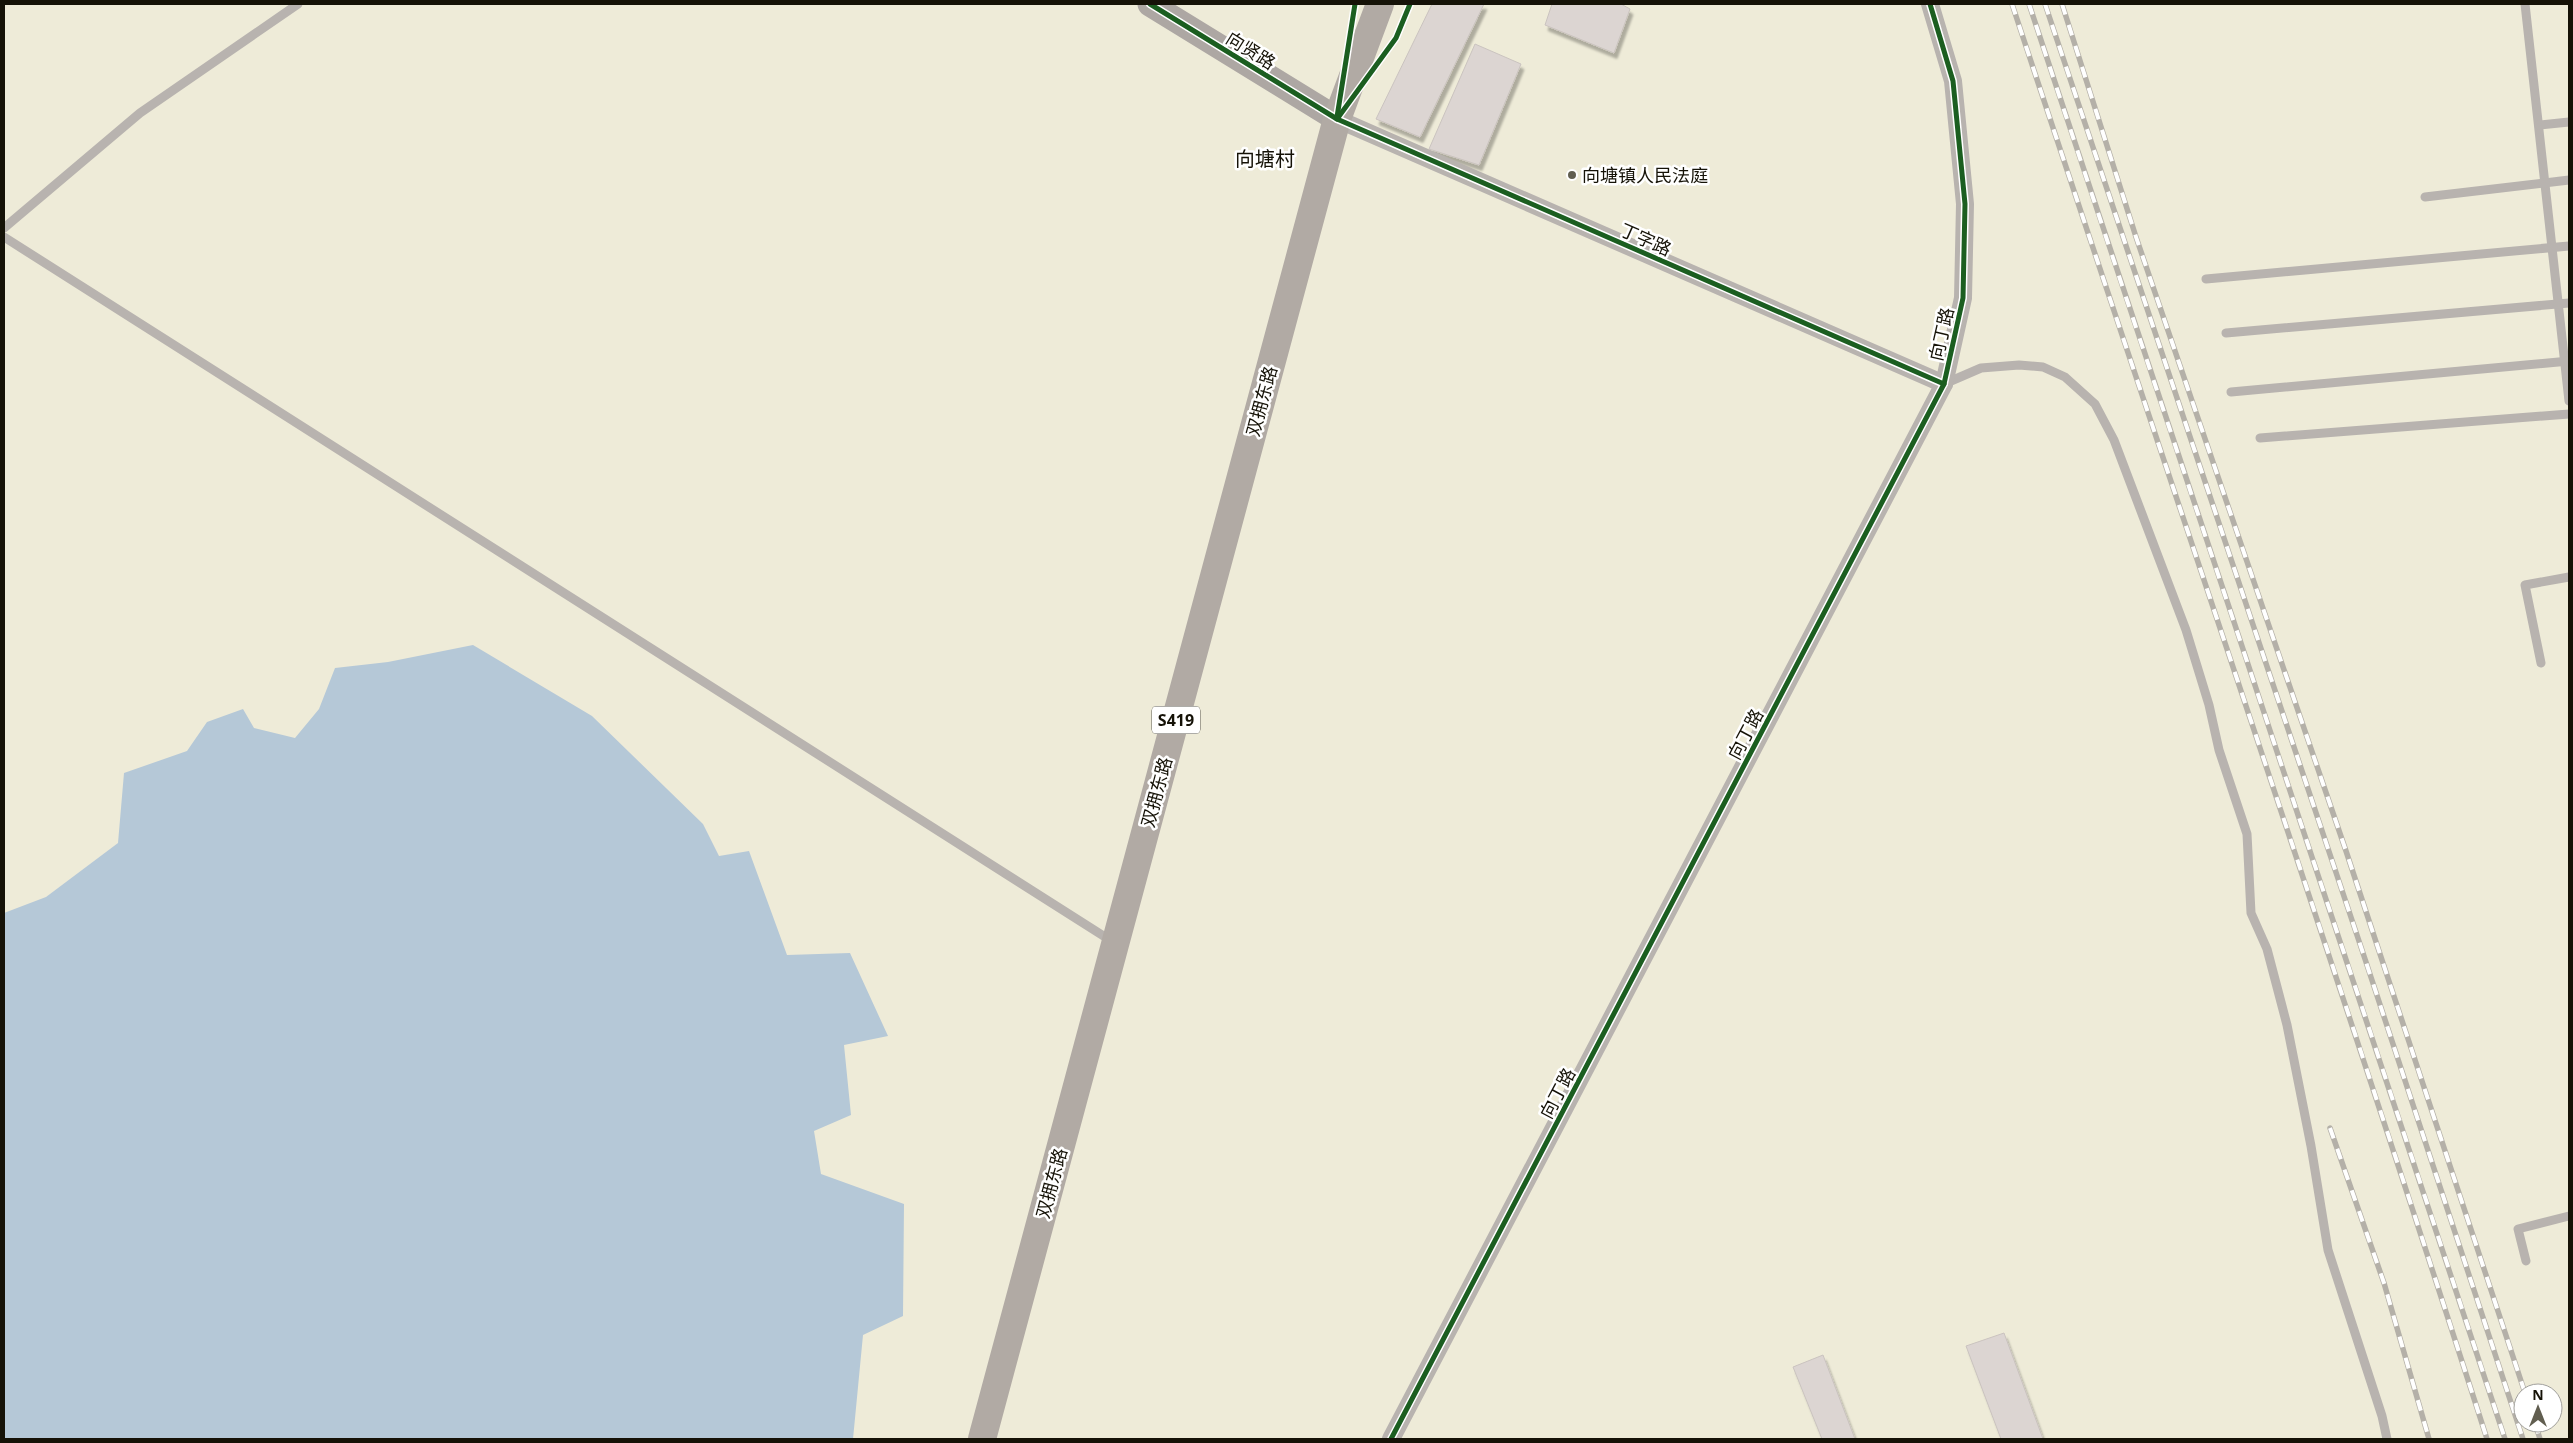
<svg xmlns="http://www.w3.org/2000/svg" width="2573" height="1443" font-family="'Open Sans','Noto Sans SC',sans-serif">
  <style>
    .water { fill: #b5c8d7 }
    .building { fill: #dcd5d2; stroke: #cac3bf; filter: url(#shadow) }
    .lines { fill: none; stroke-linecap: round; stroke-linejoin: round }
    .lane { stroke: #b8b3af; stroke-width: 9 }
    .street { stroke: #b8b3af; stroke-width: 18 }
    .secondary { stroke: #ada7a3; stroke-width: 25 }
    .primary { stroke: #b1aaa4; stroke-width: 28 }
    .rail-casing { stroke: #b4b0a8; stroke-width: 5.5 }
    .rail { stroke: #fff; stroke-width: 4; stroke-dasharray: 11; stroke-linecap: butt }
    .cycleway-casing { stroke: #fff; stroke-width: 8 }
    .cycleway { stroke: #1b5e20; stroke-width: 5 }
    .poi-dot { fill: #615e50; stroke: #fff; stroke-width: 2 }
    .labels { text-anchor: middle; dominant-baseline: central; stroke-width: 5; stroke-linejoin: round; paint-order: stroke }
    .shield { fill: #fff; stroke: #5b5951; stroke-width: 1 }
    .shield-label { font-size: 16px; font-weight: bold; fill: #151207 }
    .street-label { font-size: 18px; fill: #151207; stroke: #fff }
    .poi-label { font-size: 18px; fill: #151207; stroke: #fff; text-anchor: start }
    .quarter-label { font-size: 20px; fill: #151207; stroke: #fff }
  </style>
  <defs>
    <filter id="shadow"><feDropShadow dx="3" dy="5.5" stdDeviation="1" flood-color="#0004"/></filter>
  </defs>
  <rect width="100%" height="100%" fill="#eeebd8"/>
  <path class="water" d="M473,645L592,716L703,824L719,856L749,851L787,955L850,953L888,1036L844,1045L851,1115L814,1131L821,1174L904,1204L903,1316L863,1335L853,1439H4V913L46,897L118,843L124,773L187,751L207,722L243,709L254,728L295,738L319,709L335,668L388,662Z"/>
  <g class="building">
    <path d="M1432,4H1484L1420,137L1376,119Z"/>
    <path d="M1552,4H1621L1630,9L1614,53L1545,25Z"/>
    <path d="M1475,44L1521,64L1479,165L1429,149Z"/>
    <path d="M2004,1333L2043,1439H2001L1966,1346Z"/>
    <path d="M1823,1355L1855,1439H1822L1793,1367Z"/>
  </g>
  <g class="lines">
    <g class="lane">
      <path d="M2525,4L2569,401"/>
      <path d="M2539,125L2569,122"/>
      <path d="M2425,197L2569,180"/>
      <path d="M4,228L140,113L298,4"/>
      <path d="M4,237L1113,942"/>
      <path d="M2206,279L2569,246"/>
      <path d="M2226,333L2569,303"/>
      <path d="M1944,384L1981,368L2019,365L2043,367L2065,377L2095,404L2114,440L2186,630L2209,705L2219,750L2247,834L2251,913L2267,949L2287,1025L2311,1146L2328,1250L2382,1416L2387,1439"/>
      <path d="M2231,392L2569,361"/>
      <path d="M2260,438L2569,414"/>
      <path d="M2541,663L2525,585L2569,577"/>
      <path d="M2526,1261L2518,1229L2569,1216"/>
    </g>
    <g class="street">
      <path d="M1337,119L1944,384"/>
      <path d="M1391,1439L1944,384L1963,298L1965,204L1953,81L1930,4"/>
    </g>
    <path class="secondary" d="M1150,4L1337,119"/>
    <path class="primary" d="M982,1439L1337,119L1380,4"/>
    <defs>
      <g id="rail">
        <path d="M2012,4C2170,482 2333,959 2487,1439"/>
        <path d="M2029,4C2187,483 2347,960 2505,1439"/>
        <path d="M2045,4L2365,959L2523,1439"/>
        <path d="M2062,4L2136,237L2346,851L2525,1393"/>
        <path d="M2330,1128L2384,1283L2429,1439"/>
        <path d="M2535,1423L2540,1439"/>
      </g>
    </defs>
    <use href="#rail" class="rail-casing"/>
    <use href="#rail" class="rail"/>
    <defs>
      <g id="cycleway">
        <path d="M1150,4L1337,119L1944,384"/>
        <path d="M1337,117L1355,4"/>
        <path d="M1337,119L1396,38L1410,4"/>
        <path d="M1391,1439L1944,384L1963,298L1965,204L1953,81L1930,4"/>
      </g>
    </defs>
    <use href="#cycleway" class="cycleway-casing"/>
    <use href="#cycleway" class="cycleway"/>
  </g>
  <circle class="poi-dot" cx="1572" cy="175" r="5"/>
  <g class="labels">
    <rect class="shield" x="1152" y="706.5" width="48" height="27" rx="4"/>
    <g class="shield-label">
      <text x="1176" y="720">S419</text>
    </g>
    <g class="street-label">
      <text transform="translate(1251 50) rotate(32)">向贤路</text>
      <text transform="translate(1646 239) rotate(24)">丁字路</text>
      <text transform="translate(1941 334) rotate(-77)">向丁路</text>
      <text transform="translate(1261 401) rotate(-75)">双拥东路</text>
      <text transform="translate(1745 734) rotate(-62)">向丁路</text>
      <text transform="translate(1156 792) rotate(-75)">双拥东路</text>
      <text transform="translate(1557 1093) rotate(-62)">向丁路</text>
      <text transform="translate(1051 1183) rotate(-75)">双拥东路</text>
    </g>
    <g class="poi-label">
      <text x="1582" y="175">向塘镇人民法庭</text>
    </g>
    <g class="quarter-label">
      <text x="1265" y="158">向塘村</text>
    </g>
  </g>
  <rect width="2573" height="1443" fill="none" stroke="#151207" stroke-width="10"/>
  <g transform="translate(2538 1408)"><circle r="24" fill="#ffffff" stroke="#a1a09c"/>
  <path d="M0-4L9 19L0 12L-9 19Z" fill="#615e50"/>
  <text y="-8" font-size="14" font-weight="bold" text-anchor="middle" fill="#151207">N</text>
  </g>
</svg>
